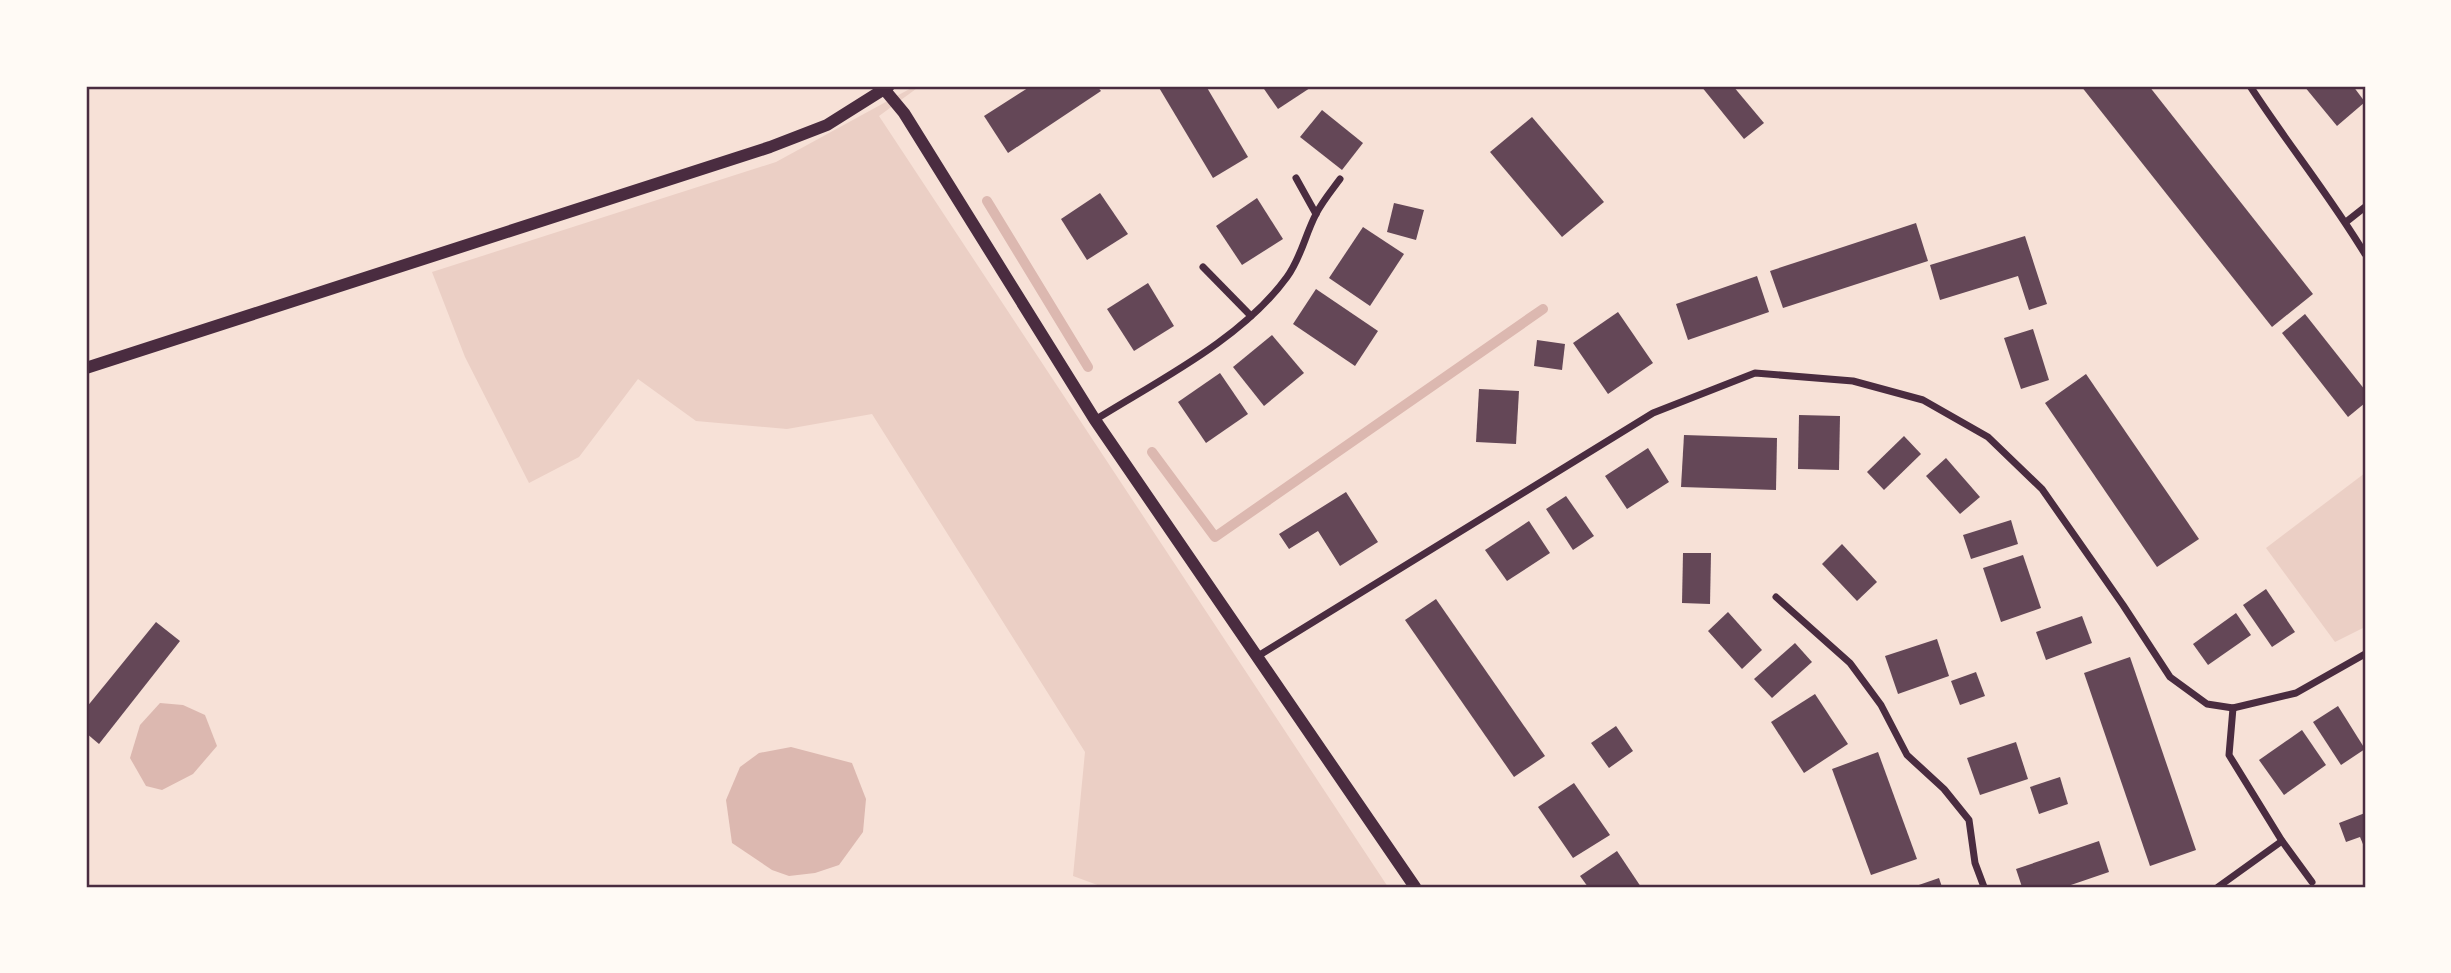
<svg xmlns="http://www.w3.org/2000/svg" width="2451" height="973" font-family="Rubik,sans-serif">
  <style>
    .green { fill: #ebcfc5 }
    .water { fill: #dcb8b0 }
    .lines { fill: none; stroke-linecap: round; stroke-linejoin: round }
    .stream { stroke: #dcb8b0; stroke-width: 10 }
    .building { fill: #644757 }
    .minor { stroke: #4a2c40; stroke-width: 7 }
    .tertiary { stroke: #4a2c40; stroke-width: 12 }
    .neatline { fill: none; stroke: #4a2c40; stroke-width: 2.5 }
  </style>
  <rect width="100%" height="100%" fill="#f7e1d7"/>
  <g class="green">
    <path d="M915,86H920L879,116L1388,887H1103L1073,876L1085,752L872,414L787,429L696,421L638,379L579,457L529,483L465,357L432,272L776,162Z"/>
    <path d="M2365,473V627L2335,642L2266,548Z"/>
  </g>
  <g class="water">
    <path d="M160,703L183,705L205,715L217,746L193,774L162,790L146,786L130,758L140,725Z"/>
    <path d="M791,747L852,763L866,799L863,832L839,865L815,873L789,876L772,870L732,843L726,800L740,767L759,753Z"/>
  </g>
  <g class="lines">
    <g class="stream">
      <path d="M987,201L1088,367"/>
      <path d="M1152,452L1215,537L1543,309"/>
    </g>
  </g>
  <g class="building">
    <path d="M1031,86H1097L1101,91L1008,153L984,116Z"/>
    <path d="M1158,86H1206L1248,157L1213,178Z"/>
    <path d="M1262,86H1313L1278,109Z"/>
    <path d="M1701,86H1733L1764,123L1744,139Z"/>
    <path d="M2081,86H2149L2313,294L2272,327Z"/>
    <path d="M2304,86H2353L2365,102L2337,126Z"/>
    <path d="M1322,110L1363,143L1342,170L1300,137Z"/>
    <path d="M1532,117L1604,202L1562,237L1490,152Z"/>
    <path d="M1100,193L1128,234L1087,260L1061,219Z"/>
    <path d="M1257,198L1283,239L1242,265L1216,226Z"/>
    <path d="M1394,203L1424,210L1416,240L1387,232Z"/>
    <path d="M1916,223L1928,261L1783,308L1770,271Z"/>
    <path d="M1363,227L1404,254L1370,306L1329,278Z"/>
    <path d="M2025,236L2047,304L2029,310L2018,276L1940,300L1930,265Z"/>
    <path d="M1757,276L1769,312L1688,340L1676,304Z"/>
    <path d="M1148,283L1174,326L1134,351L1107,309Z"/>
    <path d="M1316,289L1378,331L1355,366L1293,324Z"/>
    <path d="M1618,312L1653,363L1608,394L1573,343Z"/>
    <path d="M2305,314L2365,390V403L2348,417L2282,333Z"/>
    <path d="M2033,329L2049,380L2021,389L2004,338Z"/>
    <path d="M1272,335L1304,373L1264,406L1233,367Z"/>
    <path d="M1537,340L1565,344L1562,370L1534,366Z"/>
    <path d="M1220,373L1248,414L1206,443L1178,402Z"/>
    <path d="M2086,374L2199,539L2157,567L2045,403Z"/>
    <path d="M1479,389L1519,391L1516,444L1476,442Z"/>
    <path d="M1799,415L1840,416L1839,470L1798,469Z"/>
    <path d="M1684,435L1777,438L1776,490L1681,487Z"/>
    <path d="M1904,436L1921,454L1884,490L1867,472Z"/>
    <path d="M1648,448L1669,482L1627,509L1605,476Z"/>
    <path d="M1946,458L1980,497L1960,514L1926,476Z"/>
    <path d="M1346,492L1378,542L1340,566L1318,531L1289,549L1279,534Z"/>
    <path d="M1566,496L1594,536L1573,550L1546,509Z"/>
    <path d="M2011,520L2018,544L1971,559L1963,535Z"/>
    <path d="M1529,521L1550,553L1507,581L1485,550Z"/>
    <path d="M1842,544L1877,582L1857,601L1822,564Z"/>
    <path d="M1683,553H1711L1710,604L1682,603Z"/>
    <path d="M2023,555L2041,608L2001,622L1983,568Z"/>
    <path d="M2266,589L2295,632L2272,647L2243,605Z"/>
    <path d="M1436,599L1545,756L1514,777L1405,620Z"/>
    <path d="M1728,612L1762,650L1742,669L1708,631Z"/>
    <path d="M2236,613L2251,635L2208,665L2193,644Z"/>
    <path d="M2082,616L2092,643L2046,660L2036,632Z"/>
    <path d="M156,622L180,641L99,744L86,733V708Z"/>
    <path d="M1937,639L1949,676L1898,694L1885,656Z"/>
    <path d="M1795,643L1812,662L1772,698L1754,679Z"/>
    <path d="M2130,657L2196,850L2150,866L2084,673Z"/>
    <path d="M1976,672L1985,696L1960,705L1951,681Z"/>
    <path d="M1815,694L1848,744L1804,773L1771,722Z"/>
    <path d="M2338,706L2365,749L2341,765L2313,722Z"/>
    <path d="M1616,726L1633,751L1609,768L1591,743Z"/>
    <path d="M2302,730L2326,765L2284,795L2259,760Z"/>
    <path d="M2016,742L2028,779L1980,795L1967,758Z"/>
    <path d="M1878,752L1917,859L1871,875L1832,769Z"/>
    <path d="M2060,777L2068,804L2039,814L2030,787Z"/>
    <path d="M1574,783L1610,835L1573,858L1538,807Z"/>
    <path d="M2365,813V849L2360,837L2346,842L2339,823Z"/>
    <path d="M2099,841L2109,872L2065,887H2022L2016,869Z"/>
    <path d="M1617,851L1641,887H1588L1580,876Z"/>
    <path d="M1939,878L1942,887H1913Z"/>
  </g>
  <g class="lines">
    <g class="minor">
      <path d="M2250,86C2287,143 2330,196 2365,254"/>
      <path d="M1296,178L1316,214"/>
      <path d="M2346,222L2365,207"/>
      <path d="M1203,267L1251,316"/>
      <path d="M1095,420C1159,380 1242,339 1287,277C1301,258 1305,235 1316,214C1322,202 1332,190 1340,179"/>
      <path d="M1776,597L1850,663L1881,705L1907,755L1944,789L1969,820L1975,863L1984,887"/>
      <path d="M1258,656L1653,413L1755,373L1853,381L1923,400L1988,437L2042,489L2123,605L2170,677L2207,704L2233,708L2296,693L2365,654"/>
      <path d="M2233,708L2229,755L2282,841L2312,882"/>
      <path d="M2218,887L2282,841"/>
    </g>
    <g class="tertiary">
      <path d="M884,89L904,113L1095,420L1415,887"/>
      <path d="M86,368L770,147L827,125L889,86"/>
    </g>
  </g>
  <rect width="2451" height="973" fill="none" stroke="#fffaf5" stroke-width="175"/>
  <rect x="88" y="88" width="2276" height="798" class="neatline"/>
</svg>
